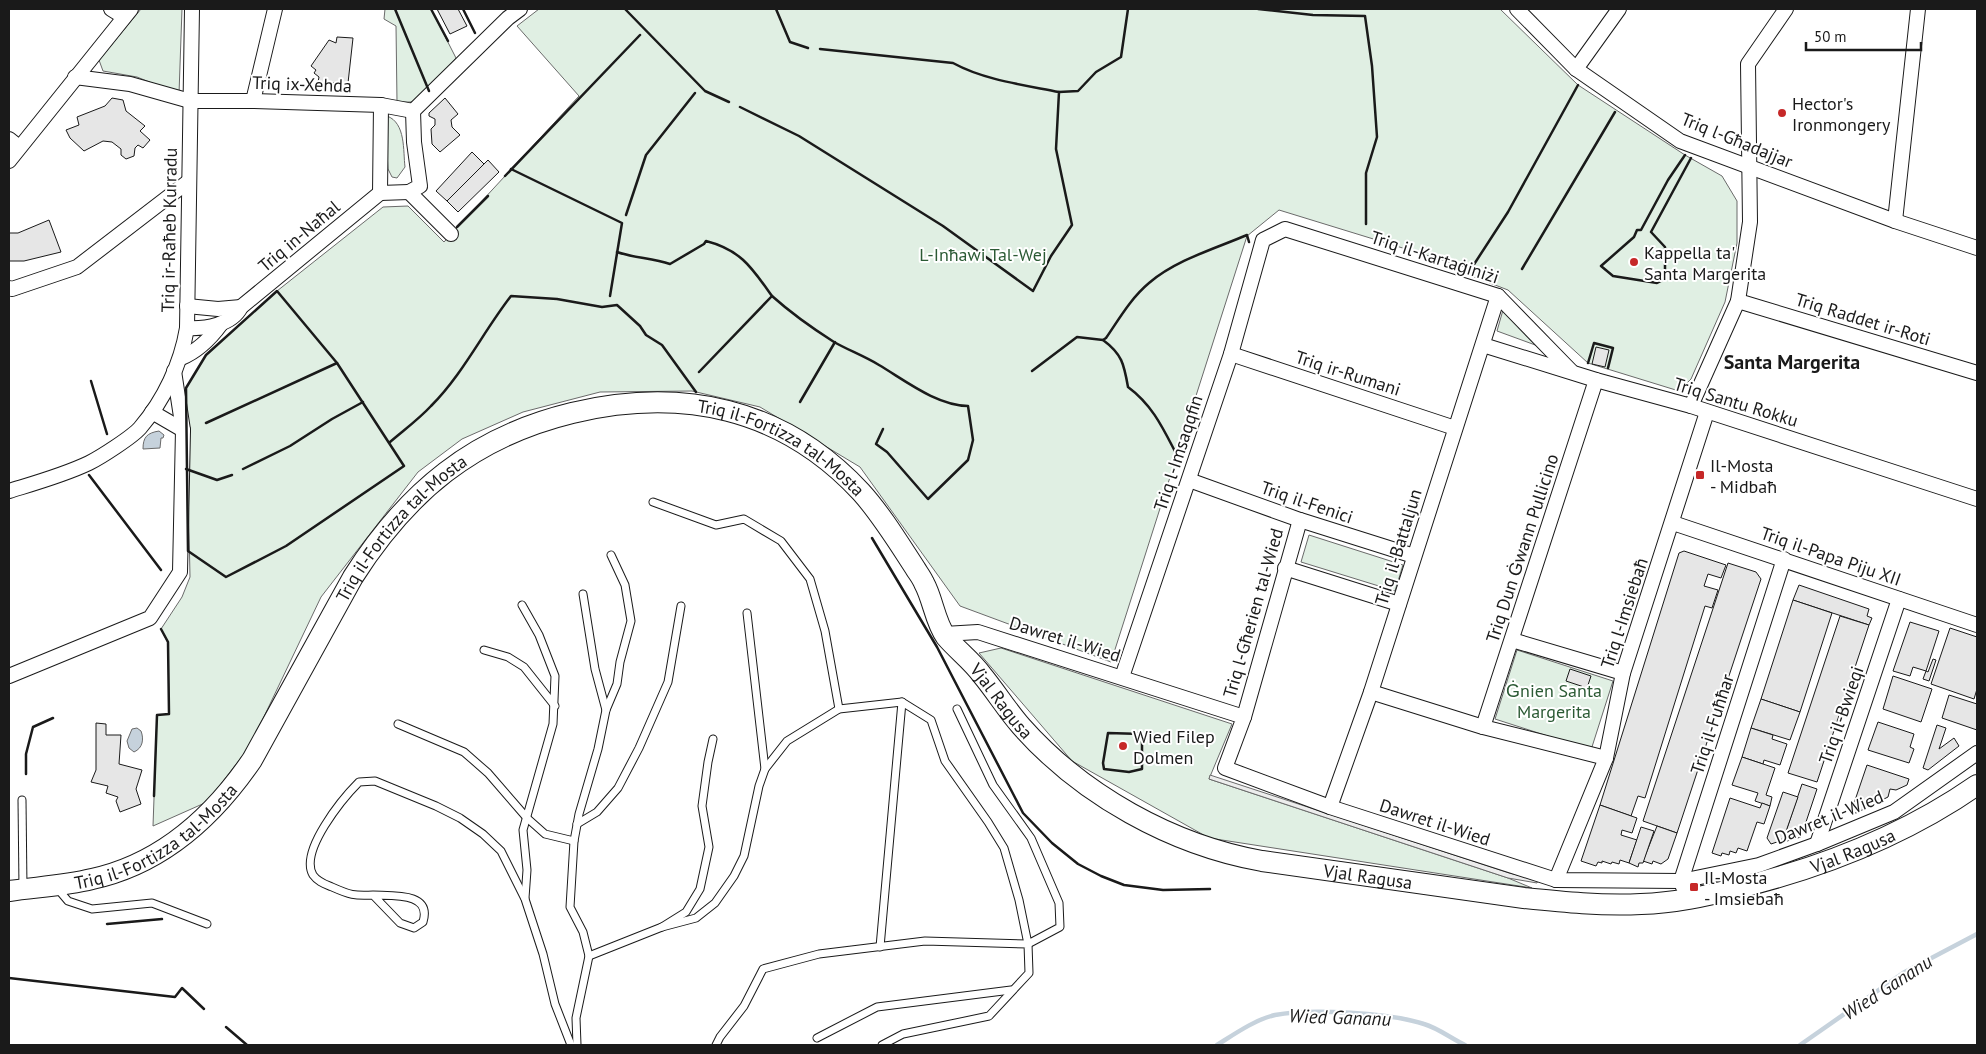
<svg xmlns="http://www.w3.org/2000/svg" width="1986" height="1054" font-family="'PT Sans',sans-serif">
  <style>
    .green { fill: #e0efe3; stroke: #6a6a6a }
    .parking { fill: #ededed; stroke: #6a6a6a }
    .water { fill: #c6d2dc; stroke: #6a6a6a }
    .lines { fill: none; stroke-linecap: round; stroke-linejoin: round }
    .stream { stroke: #c6d2dc; stroke-width: 4.5 }
    .building { fill: #e6e6e6; stroke: #1a1a1a }
    .service-casing { stroke: #1a1a1a; stroke-width: 9 }
    .minor-casing { stroke: #1a1a1a; stroke-width: 16 }
    .secondary-casing { stroke: #1a1a1a; stroke-width: 22 }
    .service { stroke: #fff; stroke-width: 7 }
    .minor { stroke: #fff; stroke-width: 14 }
    .secondary { stroke: #fff; stroke-width: 20 }
    .wall { stroke: #1a1a1a; stroke-width: 2.5 }
    .poi-dot { fill: #c62828; stroke: #fff; stroke-width: 2 }
    .labels { text-anchor: middle; dominant-baseline: central; stroke-width: 4; stroke-linejoin: round; paint-order: stroke }
    .street-label { font-size: 18px; fill: #1a1a1a; stroke: #fff }
    .poi-label { font-size: 18px; fill: #1a1a1a; stroke: #fff; text-anchor: start }
    .park-label { font-size: 18px; fill: #2b5a34; stroke: #fff }
    .water-label { font-size: 19px; font-style: italic; fill: #1a1a1a; stroke: #fff }
    .quarter-label { font-size: 20px; font-weight: bold; fill: #1a1a1a; stroke: #fff }
  </style>
  <rect width="100%" height="100%" fill="#fff"/>
  <g class="green">
    <path d="M141,9H182L179,94L137,77L103,71L99,60Z"/>
    <path d="M385,9H431L456,58L429,91L413,102H397L396,26L384,19Z"/>
    <path d="M539,9H1500L1578,85L1685,155L1722,176L1737,201V243L1725,302L1691,379L1679,391L1588,363L1508,290L1469,275L1471,269L1279,210L1247,236L1111,662L960,606L860,467L760,407L692,391L600,392L523,412L462,439L418,472L321,597L250,746L207,802L153,826L157,715L169,714L168,643L161,629L182,597L190,577L186,388L206,355L277,291L383,207L408,206L444,242L579,96L517,26Z"/>
    <path d="M387,116C406,123 403,151 405,167L397,178L392,177L388,169L385,119Z"/>
    <path d="M1503,310L1538,346L1497,331Z"/>
    <path d="M1309,535L1403,565L1395,591L1301,562Z"/>
    <path d="M1001,648L1232,724L1209,779L1508,878L1532,888L1209,838L1072,761L979,653Z"/>
    <path d="M1517,650L1613,681L1591,750L1495,719Z"/>
  </g>
  <path class="parking" d="M1210,775L1509,873L1538,880L1537,883L1508,878L1209,779Z"/>
  <g class="water">
    <path d="M159,431L164,435L163,438H161L160,448L143,449C143,437 147,433 159,431Z"/>
    <path d="M137,728L141,731C144,739 143,748 134,752L129,748L127,741L132,729Z"/>
  </g>
  <g class="lines">
    <g class="stream">
      <path d="M1217,1045C1233,1035 1256,1019 1275,1015C1311,1008 1390,1013 1424,1024C1438,1028 1452,1039 1465,1045"/>
      <path d="M1800,1045L1903,973L1977,934"/>
    </g>
  </g>
  <g class="building">
    <path d="M437,9H458L467,26L450,34Z"/>
    <path d="M337,37L353,38L348,83L318,82L319,77L314,73L316,70L311,66L329,40L336,43Z"/>
    <path d="M112,98L123,100L126,111L145,126L140,131L150,140L143,148L138,145L135,148L134,156L126,159L121,155V149L112,142L103,141L84,151L70,138L66,130L79,125L77,117L105,106Z"/>
    <path d="M445,98L458,114L451,120L452,127L460,135L440,152L432,144L431,129L435,125V119L429,116V113Z"/>
    <path d="M472,152L484,164L447,201L436,191Z"/>
    <path d="M488,160L499,172L458,212L447,201Z"/>
    <path d="M49,220L61,252L24,261H9V233H18Z"/>
    <path d="M1596,347L1609,350L1605,367L1592,364Z"/>
    <path d="M1684,551L1726,565L1721,578L1708,574L1704,586L1718,590L1712,608L1705,606L1645,798L1638,796L1631,816L1600,805L1679,553Z"/>
    <path d="M1728,563L1756,572L1761,579L1677,833L1643,821Z"/>
    <path d="M1799,585L1869,609L1867,616L1872,618L1869,625L1793,600Z"/>
    <path d="M1793,600L1832,613L1800,712L1761,699Z"/>
    <path d="M1840,616L1869,625L1817,782L1788,773Z"/>
    <path d="M1910,622L1939,631L1926,671L1913,667L1910,676L1893,671Z"/>
    <path d="M1950,628L1977,637V689L1974,699L1931,684Z"/>
    <path d="M1933,659L1936,660L1929,681L1923,679L1926,671L1928,672Z"/>
    <path d="M1570,669L1591,676L1587,688L1566,681Z"/>
    <path d="M1893,676L1932,689L1921,722L1883,709Z"/>
    <path d="M1949,695L1977,704V730L1942,718Z"/>
    <path d="M1761,699L1800,712L1790,740L1751,728Z"/>
    <path d="M1878,722L1914,734L1910,747L1914,749L1909,763L1868,750Z"/>
    <path d="M96,723L106,724V735H121L119,764L142,770L136,789L141,804L120,812L116,801L118,797L106,793L108,786L91,782L96,770Z"/>
    <path d="M1937,725L1946,728L1939,749L1954,738L1959,746L1928,770L1923,768Z"/>
    <path d="M1751,728L1773,735L1772,739L1787,744L1780,765L1764,760L1763,764L1742,757Z"/>
    <path d="M1742,757L1775,768L1766,795L1772,797L1770,806L1755,801L1758,793L1732,785Z"/>
    <path d="M1867,765L1909,779L1907,785L1896,790L1890,789L1888,797L1856,813L1851,812Z"/>
    <path d="M1802,784L1817,789L1801,837L1787,841L1783,840Z"/>
    <path d="M1783,792L1798,797L1783,840L1781,839L1780,841L1771,844L1767,838Z"/>
    <path d="M1730,798L1760,808L1762,803L1770,806L1764,824L1757,822L1747,851L1738,848L1736,853L1730,851L1729,855L1722,853L1721,856L1712,853Z"/>
    <path d="M1600,805L1637,818L1632,833L1622,830L1621,835L1637,840L1629,863L1620,860L1619,864L1612,862L1611,864L1602,861V863L1598,862L1596,866L1581,861Z"/>
    <path d="M1657,826L1677,833L1668,859L1661,864L1653,861L1652,864L1643,861Z"/>
    <path d="M1641,827L1654,831L1643,863H1639L1638,867L1629,863Z"/>
  </g>
  <g class="lines">
    <defs>
      <g id="service">
        <path d="M653,502L716,525L744,519L781,541L810,579L825,631L839,709"/>
        <path d="M583,594L595,669L606,710"/>
        <path d="M522,605L539,635L555,676L553,724L523,830L527,870L525,898"/>
        <path d="M484,650L508,657L524,667L555,706"/>
        <path d="M398,724L464,752L488,773L527,818L545,834L574,841"/>
        <path d="M765,769L787,741L839,709L902,702L931,720L945,761L988,822L1004,848L1019,900L1028,944L1060,927L1059,903L1031,838L993,785L957,709"/>
        <path d="M22,800L23,888"/>
        <path d="M577,824L597,812L618,788L639,748L668,682L681,606"/>
        <path d="M57,888L68,901L92,909L152,903L207,924"/>
        <path d="M373,895C393,896 432,892 423,922L414,928L400,923L373,895C354,896 350,895 332,887C325,884 318,882 313,875C299,851 343,798 359,782L375,781L436,806L460,818L483,834L501,851L525,899L543,954L555,1004L571,1045"/>
        <path d="M662,927L696,918L715,903L734,876L744,856L759,786L765,769L747,613"/>
        <path d="M880,947L902,702"/>
        <path d="M589,956L662,927L686,912L700,889L709,847L702,806L708,762L713,739"/>
        <path d="M817,1038L877,1007L1011,990"/>
        <path d="M577,1045L576,1018L589,956L583,932L570,907L574,841L579,814L598,749L606,710L617,684L620,662L631,621L625,585L611,555"/>
        <path d="M716,1045L720,1037L744,1006L763,969L819,954L925,941L1028,944L1029,973L989,1016L903,1034L882,1045"/>
      </g>
      <g id="minor">
        <path d="M111,9L124,17"/>
        <path d="M1517,9L1576,69L1680,141L1895,221L1977,248"/>
        <path d="M1576,69L1619,9"/>
        <path d="M75,77L130,84L190,101H253L381,105L413,111"/>
        <path d="M253,101L275,9"/>
        <path d="M413,111L508,18L520,9"/>
        <path d="M413,111L414,142L420,186L409,192L451,234"/>
        <path d="M9,139L19,147"/>
        <path d="M9,161L131,9"/>
        <path d="M380,193L381,105"/>
        <path d="M380,193L409,192"/>
        <path d="M1895,221L1918,9"/>
        <path d="M9,288L12,289L77,267L189,181"/>
        <path d="M1738,301L1977,373"/>
        <path d="M187,306L218,309L241,307"/>
        <path d="M187,328C205,329 232,325 241,307L380,193"/>
        <path d="M1483,345L1596,380L1691,406L1977,499"/>
        <path d="M1231,354L1455,428"/>
        <path d="M181,358C198,351 210,339 221,324"/>
        <path d="M1691,406L1738,301L1750,222L1748,64L1786,9"/>
        <path d="M152,412L183,430"/>
        <path d="M1189,480L1300,520L1414,556"/>
        <path d="M9,491C35,483 64,475 89,463C101,457 132,437 140,428C164,400 181,364 187,328L192,9"/>
        <path d="M1673,523L1977,625"/>
        <path d="M1285,568L1399,604"/>
        <path d="M944,634L978,632L1244,717L1225,768L1330,807L1556,880L1681,881L1759,865L1817,844L1894,812L1977,753"/>
        <path d="M1512,640L1623,673"/>
        <path d="M9,676L150,618L180,572L183,430L174,371"/>
        <path d="M1122,677L1231,354L1263,240L1285,229L1498,296L1571,371"/>
        <path d="M1371,692L1483,727L1606,758"/>
        <path d="M1244,717L1300,520"/>
        <path d="M1483,727L1596,380"/>
        <path d="M1330,807L1371,692L1498,296"/>
        <path d="M1817,844L1899,599"/>
        <path d="M1556,880L1606,758L1623,673L1707,412"/>
        <path d="M1683,887L1681,881L1784,559"/>
      </g>
      <g id="secondary">
        <path id="s1" d="M9,891C36,887 64,886 92,879C161,864 213,817 252,760L353,577C407,492 473,437 572,413C681,387 782,407 861,492C881,514 898,542 915,568C918,573 922,578 924,583C933,599 935,622 946,637C957,650 972,661 982,675C996,692 1007,710 1021,726C1082,795 1172,845 1262,861L1524,898C1563,902 1602,906 1641,904C1675,903 1706,896 1738,888C1824,867 1905,835 1977,785"/>
      </g>
    </defs>
    <use href="#service" class="service-casing"/>
    <use href="#minor" class="minor-casing"/>
    <use href="#secondary" class="secondary-casing"/>
    <use href="#service" class="service"/>
    <use href="#minor" class="minor"/>
    <use href="#secondary" class="secondary"/>
    <g class="wall">
      <path d="M395,9L429,91"/>
      <path d="M431,9L448,41"/>
      <path d="M463,9L475,33"/>
      <path d="M625,9L705,91L729,102"/>
      <path d="M776,9L790,42L808,48"/>
      <path d="M1258,9L1313,15L1365,16L1372,66L1377,137L1366,173V224"/>
      <path d="M1059,92L1078,91L1096,72L1121,57L1128,9"/>
      <path d="M740,107L799,136L943,226L1033,291L1051,256L1072,225L1056,149L1059,92C1024,85 984,80 953,63L820,49"/>
      <path d="M1685,155L1668,180L1641,230H1637L1634,237L1601,266L1613,276L1657,283L1661,281L1665,276V247L1651,232L1691,158"/>
      <path d="M511,169L622,223L610,296"/>
      <path d="M505,176L640,35"/>
      <path d="M626,215L646,155L695,93"/>
      <path d="M457,227L488,196"/>
      <path d="M617,252C634,258 652,258 670,264L704,244L706,241C741,250 752,268 772,296L699,372"/>
      <path d="M1471,269L1508,212L1578,85"/>
      <path d="M1522,269L1615,112"/>
      <path d="M277,291L337,363L404,466L286,546L226,577L188,551L186,388L206,355Z"/>
      <path d="M772,296C791,313 812,328 834,342C848,350 864,356 879,365C906,381 936,405 968,406L973,440L968,460L928,499L887,452L876,444L883,429"/>
      <path d="M1588,363L1594,343L1613,348L1608,368"/>
      <path d="M1032,371L1077,337L1103,340"/>
      <path d="M91,381L107,434"/>
      <path d="M800,402L835,342"/>
      <path d="M206,423L337,363"/>
      <path d="M390,442C404,430 419,419 431,406C463,374 483,332 511,296L557,299L602,307L617,305L640,326L646,335L662,345L696,392"/>
      <path d="M1180,461C1165,433 1155,407 1128,387C1124,364 1122,354 1103,340L1106,338C1119,319 1131,298 1149,283C1176,260 1214,249 1247,235L1249,242"/>
      <path d="M186,469L217,480L232,475"/>
      <path d="M243,469L290,446L332,419L363,402"/>
      <path d="M89,475L161,570"/>
      <path d="M872,538L937,647L1023,813L1052,843L1078,864L1101,876L1124,885L1163,890L1210,889"/>
      <path d="M1108,733L1142,734V769L1129,772L1104,769L1103,763Z"/>
      <path d="M26,774V754L33,727L53,718"/>
      <path d="M154,796L157,715L169,714L168,642L161,629"/>
      <path d="M107,924L162,919"/>
      <path d="M9,978L175,997L182,988L204,1009"/>
      <path d="M226,1027L247,1045"/>
    </g>
  </g>
  <g class="poi-dot">
    <circle cx="1782" cy="113" r="5"/>
    <circle cx="1634" cy="262" r="5"/>
    <rect x="1695" y="470" width="10" height="10" rx="2.5"/>
    <circle cx="1123" cy="746" r="5"/>
    <rect x="1689" y="882" width="10" height="10" rx="2.5"/>
  </g>
  <g class="labels">
    <g class="street-label">
      <text transform="translate(302 84) rotate(2)">Triq ix-Xehda</text>
      <text transform="translate(1737 140) rotate(22)">Triq l-Għadajjar</text>
      <text transform="translate(169 230) rotate(-89)">Triq ir-Raħeb Kurradu</text>
      <text transform="translate(299 236) rotate(-40)">Triq in-Naħal</text>
      <text transform="translate(1435 257) rotate(18)">Triq il-Kartaġiniżi</text>
      <text transform="translate(1863 319) rotate(17)">Triq Raddet ir-Roti</text>
      <text transform="translate(1348 373) rotate(18)">Triq ir-Rumani</text>
      <text transform="translate(1736 402) rotate(17)">Triq Santu Rokku</text>
      <text stroke="none"><textPath href="#s1" startOffset="1000">Triq il-Fortizza tal-Mosta</textPath></text>
      <text transform="translate(1178 453) rotate(-72)">Triq l-Imsaqqfin</text>
      <text transform="translate(1307 502) rotate(19)">Triq il-Fenici</text>
      <text stroke="none"><textPath href="#s1" startOffset="566">Triq il-Fortizza tal-Mosta</textPath></text>
      <text transform="translate(1398 547) rotate(-73)">Triq il-Battaljun</text>
      <text transform="translate(1522 548) rotate(-72)">Triq Dun Ġwann Pullicino</text>
      <text transform="translate(1831 556) rotate(19)">Triq il-Papa Piju XII</text>
      <text transform="translate(1253 613) rotate(-74)">Triq l-Għerien tal-Wied</text>
      <text transform="translate(1624 613) rotate(-72)">Triq l-Imsiebaħ</text>
      <text transform="translate(1065 639) rotate(17)">Dawret il-Wied</text>
      <text stroke="none"><textPath href="#s1" startOffset="1348">Vjal Ragusa</textPath></text>
      <text transform="translate(1841 715) rotate(-71)">Triq il-Bwieqi</text>
      <text transform="translate(1712 724) rotate(-72)">Triq il-Fuħħar</text>
      <text transform="translate(1829 817) rotate(-22)">Dawret il-Wied</text>
      <text transform="translate(1435 822) rotate(18)">Dawret il-Wied</text>
      <text stroke="none"><textPath href="#s1" startOffset="161">Triq il-Fortizza tal-Mosta</textPath></text>
      <text stroke="none"><textPath href="#s1" startOffset="2262">Vjal Ragusa</textPath></text>
      <text stroke="none"><textPath href="#s1" startOffset="1768">Vjal Ragusa</textPath></text>
    </g>
    <g class="poi-label">
      <text x="1792" y="103">Hector's<tspan x="1792" dy="21">Ironmongery</tspan></text>
      <text x="1644" y="252">Kappella ta'<tspan x="1644" dy="21">Santa Margerita</tspan></text>
      <text x="1710" y="465">Il-Mosta<tspan x="1710" dy="21">- Midbaħ</tspan></text>
      <text x="1133" y="736">Wied Filep<tspan x="1133" dy="21">Dolmen</tspan></text>
      <text x="1704" y="877">Il-Mosta<tspan x="1704" dy="21">- Imsiebaħ</tspan></text>
    </g>
    <g class="park-label">
      <text x="983" y="254">L-Inħawi Tal-Wej</text>
      <text x="1554" y="690">Ġnien Santa<tspan x="1554" dy="21">Margerita</tspan></text>
    </g>
    <g class="water-label">
      <text transform="translate(1887 987) rotate(-33)">Wied Gananu</text>
      <text transform="translate(1340 1017) rotate(2)">Wied Gananu</text>
    </g>
    <g class="quarter-label">
      <text x="1792" y="362">Santa Margerita</text>
    </g>
  </g>
  <rect width="1986" height="1054" fill="none" stroke="#1a1a1a" stroke-width="20"/>
  <path d="M1806 42v8h115v-8" fill="none" stroke="#1a1a1a" stroke-width="2.5"/>
  <text x="1814" y="42" font-size="15" fill="#1a1a1a" stroke="#ffffff" stroke-width="4" paint-order="stroke">50 m</text>
</svg>
